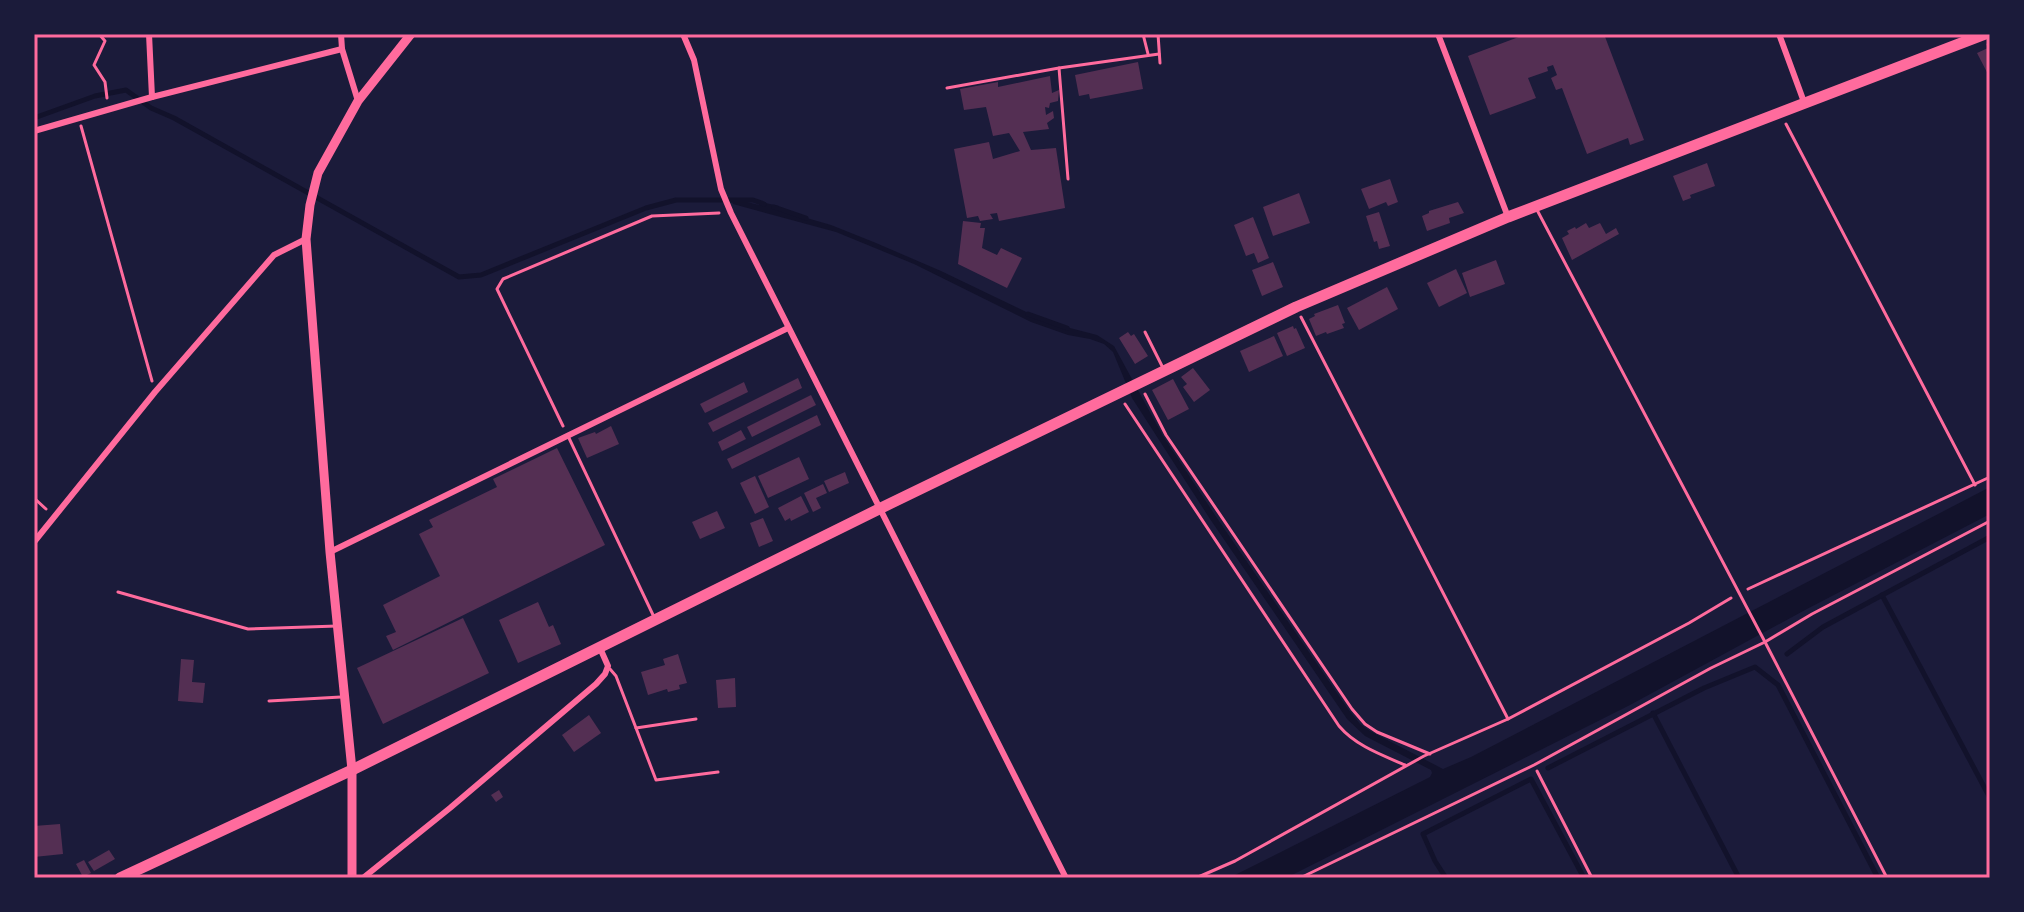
<svg xmlns="http://www.w3.org/2000/svg" width="2024" height="912" font-family="'Roboto Condensed',sans-serif">
  <style>
    .water { fill: #12122b }
    .lines { fill: none; stroke-linecap: round; stroke-linejoin: round }
    .stream { stroke: #12122b; stroke-width: 5 }
    .building { fill: #542f53 }
    .path { stroke: #ff6b9d; stroke-width: 3 }
    .service { stroke: #ff6b9d; stroke-width: 3 }
    .minor { stroke: #ff6b9d; stroke-width: 6 }
    .secondary { stroke: #ff6b9d; stroke-width: 9 }
    .trunk { stroke: #ff6b9d; stroke-width: 11 }
    .neatline { fill: none; stroke: #ff6b9d; stroke-width: 3 }
  </style>
  <rect width="100%" height="100%" fill="#1b1b3a"/>
  <path class="water" d="M731,198L759,205L761,202L779,206V210L831,225L876,243L941,271L1047,322L1097,335L1114,346L1163,436L1217,518L1348,709L1360,724L1370,731L1443,769L1471,757L1990,487V514L1805,610L1630,705L1286,878H1229L1430,777L1432,773L1431,770L1365,736L1347,719L1210,519L1132,398L1113,352L1104,344L1090,339L1068,335L1031,322L914,264L836,232L733,204Z"/>
  <g class="lines">
    <g class="stream">
      <path d="M34,118L95,96L126,90L151,108L174,118L459,277L481,275L646,208L676,200H753L764,204"/>
      <path d="M774,207L806,218"/>
      <path d="M1028,314L1067,328"/>
      <path d="M1882,595L1990,798"/>
      <path d="M1787,654L1823,627L1990,537"/>
      <path d="M1653,713L1739,878"/>
      <path d="M1548,768L1704,688L1755,667L1778,685L1878,878"/>
      <path d="M1446,878L1435,861L1423,834L1531,779L1584,878"/>
    </g>
  </g>
  <g class="building">
    <path d="M1527,34H1604L1644,140L1630,145L1628,138L1587,154L1562,88L1556,90L1551,78L1557,75L1553,65L1547,67L1548,71L1528,78L1536,98L1490,115L1468,56Z"/>
    <path d="M1990,42V78L1977,53L1988,48L1986,44Z"/>
    <path d="M1138,62L1143,89L1090,99L1089,94L1079,96L1075,75Z"/>
    <path d="M1050,76L1052,93L1059,90L1058,101L1050,103L1049,108L1045,107L1046,115L1053,111L1054,118L1047,123L1049,129L1023,132L1031,150L1056,148L1065,208L999,221L997,213L990,214L993,219L980,221L978,216L967,218L954,149L989,142L993,159L1020,151L1009,133L993,136L986,107L964,110L960,89L998,82V87Z"/>
    <path d="M1707,163L1715,186L1690,195L1691,198L1683,201L1673,176Z"/>
    <path d="M1390,179L1398,202L1388,206L1386,202L1369,209L1361,189Z"/>
    <path d="M1299,193L1310,223L1273,236L1263,207Z"/>
    <path d="M1458,202L1464,213L1449,218L1450,223L1427,231L1422,216L1429,213V211Z"/>
    <path d="M1379,212L1390,246L1379,249L1377,241L1374,242L1366,216Z"/>
    <path d="M1253,217L1269,258L1258,263L1254,253L1246,256L1234,225Z"/>
    <path d="M963,221L981,223L980,228H985L982,248L997,255L1001,248L1022,258L1007,288L958,264Z"/>
    <path d="M1586,223L1589,228L1600,223L1606,234L1616,228L1619,234L1572,260L1562,238L1569,234L1567,231L1575,227L1576,229Z"/>
    <path d="M1496,260L1505,284L1470,297L1462,273Z"/>
    <path d="M1273,262L1283,287L1262,296L1252,270Z"/>
    <path d="M1456,269L1467,293L1439,307L1427,283Z"/>
    <path d="M1387,287L1398,309L1359,330L1347,308Z"/>
    <path d="M1338,305L1345,323L1342,324L1344,328L1327,334L1326,332L1316,336L1309,319L1315,316L1314,314Z"/>
    <path d="M1293,326L1294,329L1296,328L1305,348L1287,356L1277,333Z"/>
    <path d="M1128,332L1131,336L1134,334L1148,356L1135,364L1119,338Z"/>
    <path d="M1274,336L1283,356L1249,372L1240,351Z"/>
    <path d="M1193,368L1210,390L1194,402L1183,387L1187,384L1181,377Z"/>
    <path d="M798,378L802,388L713,432L708,423Z"/>
    <path d="M1173,379L1189,409L1168,420L1152,390Z"/>
    <path d="M744,382L748,392L705,413L700,404Z"/>
    <path d="M811,395L816,405L752,437L747,427Z"/>
    <path d="M817,415L821,425L732,469L727,459Z"/>
    <path d="M611,426L619,444L587,458L578,438L595,432L596,434Z"/>
    <path d="M741,430L746,439L722,451L718,442Z"/>
    <path d="M557,448L605,545L393,650L386,636L396,632L383,605L440,576L419,534L433,527L429,520L497,487L493,479Z"/>
    <path d="M799,457L809,479L768,498L758,476Z"/>
    <path d="M845,472L849,483L829,492L824,481Z"/>
    <path d="M755,476L769,507L755,514L740,483Z"/>
    <path d="M823,484L827,493L816,498L821,508L813,512L804,493Z"/>
    <path d="M801,496L809,512L791,521L790,518L785,521L778,508Z"/>
    <path d="M717,511L725,528L700,539L692,522Z"/>
    <path d="M763,518L773,541L759,547L750,523Z"/>
    <path d="M538,602L549,627L553,625L561,644L518,663L499,620Z"/>
    <path d="M463,618L489,673L383,724L357,668Z"/>
    <path d="M678,654L687,683L679,685L680,689L668,692L667,689L648,695L641,672L665,665L663,659Z"/>
    <path d="M181,659L194,660L192,682L205,683L203,703L178,701Z"/>
    <path d="M735,678L736,707L718,708L716,680Z"/>
    <path d="M589,715L601,733L574,752L562,735Z"/>
    <path d="M499,790L503,797L496,802L491,795Z"/>
    <path d="M60,824L63,854L34,857V826Z"/>
    <path d="M109,850L115,859L94,871L88,862Z"/>
    <path d="M84,860L91,873L83,877L76,864Z"/>
  </g>
  <g class="lines">
    <g class="path">
      <path d="M99,34L105,41L94,65L105,82L107,98"/>
      <path d="M1786,124L1975,485"/>
      <path d="M81,126L152,381"/>
      <path d="M1301,317L1508,719"/>
      <path d="M1145,394L1166,435L1352,709L1365,724L1377,732L1430,754"/>
      <path d="M1125,404L1339,726C1356,746 1382,755 1405,765"/>
      <path d="M563,426L497,289L503,279L652,216L719,213"/>
      <path d="M34,498L46,509"/>
      <path d="M1748,589L1990,477"/>
      <path d="M1537,771L1592,878"/>
      <path d="M1196,878L1235,861L1424,756L1508,719L1689,623L1731,598"/>
    </g>
    <g class="service">
      <path d="M1143,34L1148,54"/>
      <path d="M1158,34L1160,63"/>
      <path d="M1059,68L1068,179"/>
      <path d="M947,88L1059,68L1159,54"/>
      <path d="M1536,208L1765,642L1887,878"/>
      <path d="M1145,332L1163,368"/>
      <path d="M568,436L654,617"/>
      <path d="M118,592L248,629L337,626"/>
      <path d="M610,669L616,676L656,780L718,772"/>
      <path d="M269,701L341,697"/>
      <path d="M636,728L696,719"/>
      <path d="M1300,878L1534,765L1711,668L1765,642L1812,614L1990,521"/>
    </g>
    <g class="minor">
      <path d="M149,34L152,97"/>
      <path d="M341,34L342,49L358,101"/>
      <path d="M683,34L694,60L721,189L731,213L1066,878"/>
      <path d="M1438,34L1508,217"/>
      <path d="M1779,34L1804,102"/>
      <path d="M34,131L152,97L342,49"/>
      <path d="M34,542L155,392L274,255L306,239"/>
      <path d="M330,552L788,328"/>
      <path d="M363,878L450,808L596,684L605,674L608,666L600,648"/>
    </g>
    <path class="secondary" d="M352,878V770L330,552L306,239L310,205L318,173L358,101L411,34"/>
    <path class="trunk" d="M120,878L352,770L879,509L1296,307L1508,217L1985,34"/>
  </g>
  <rect width="2024" height="912" fill="none" stroke="#1b1b3a" stroke-width="72"/>
  <rect x="36" y="36" width="1952" height="840" class="neatline"/>
</svg>
